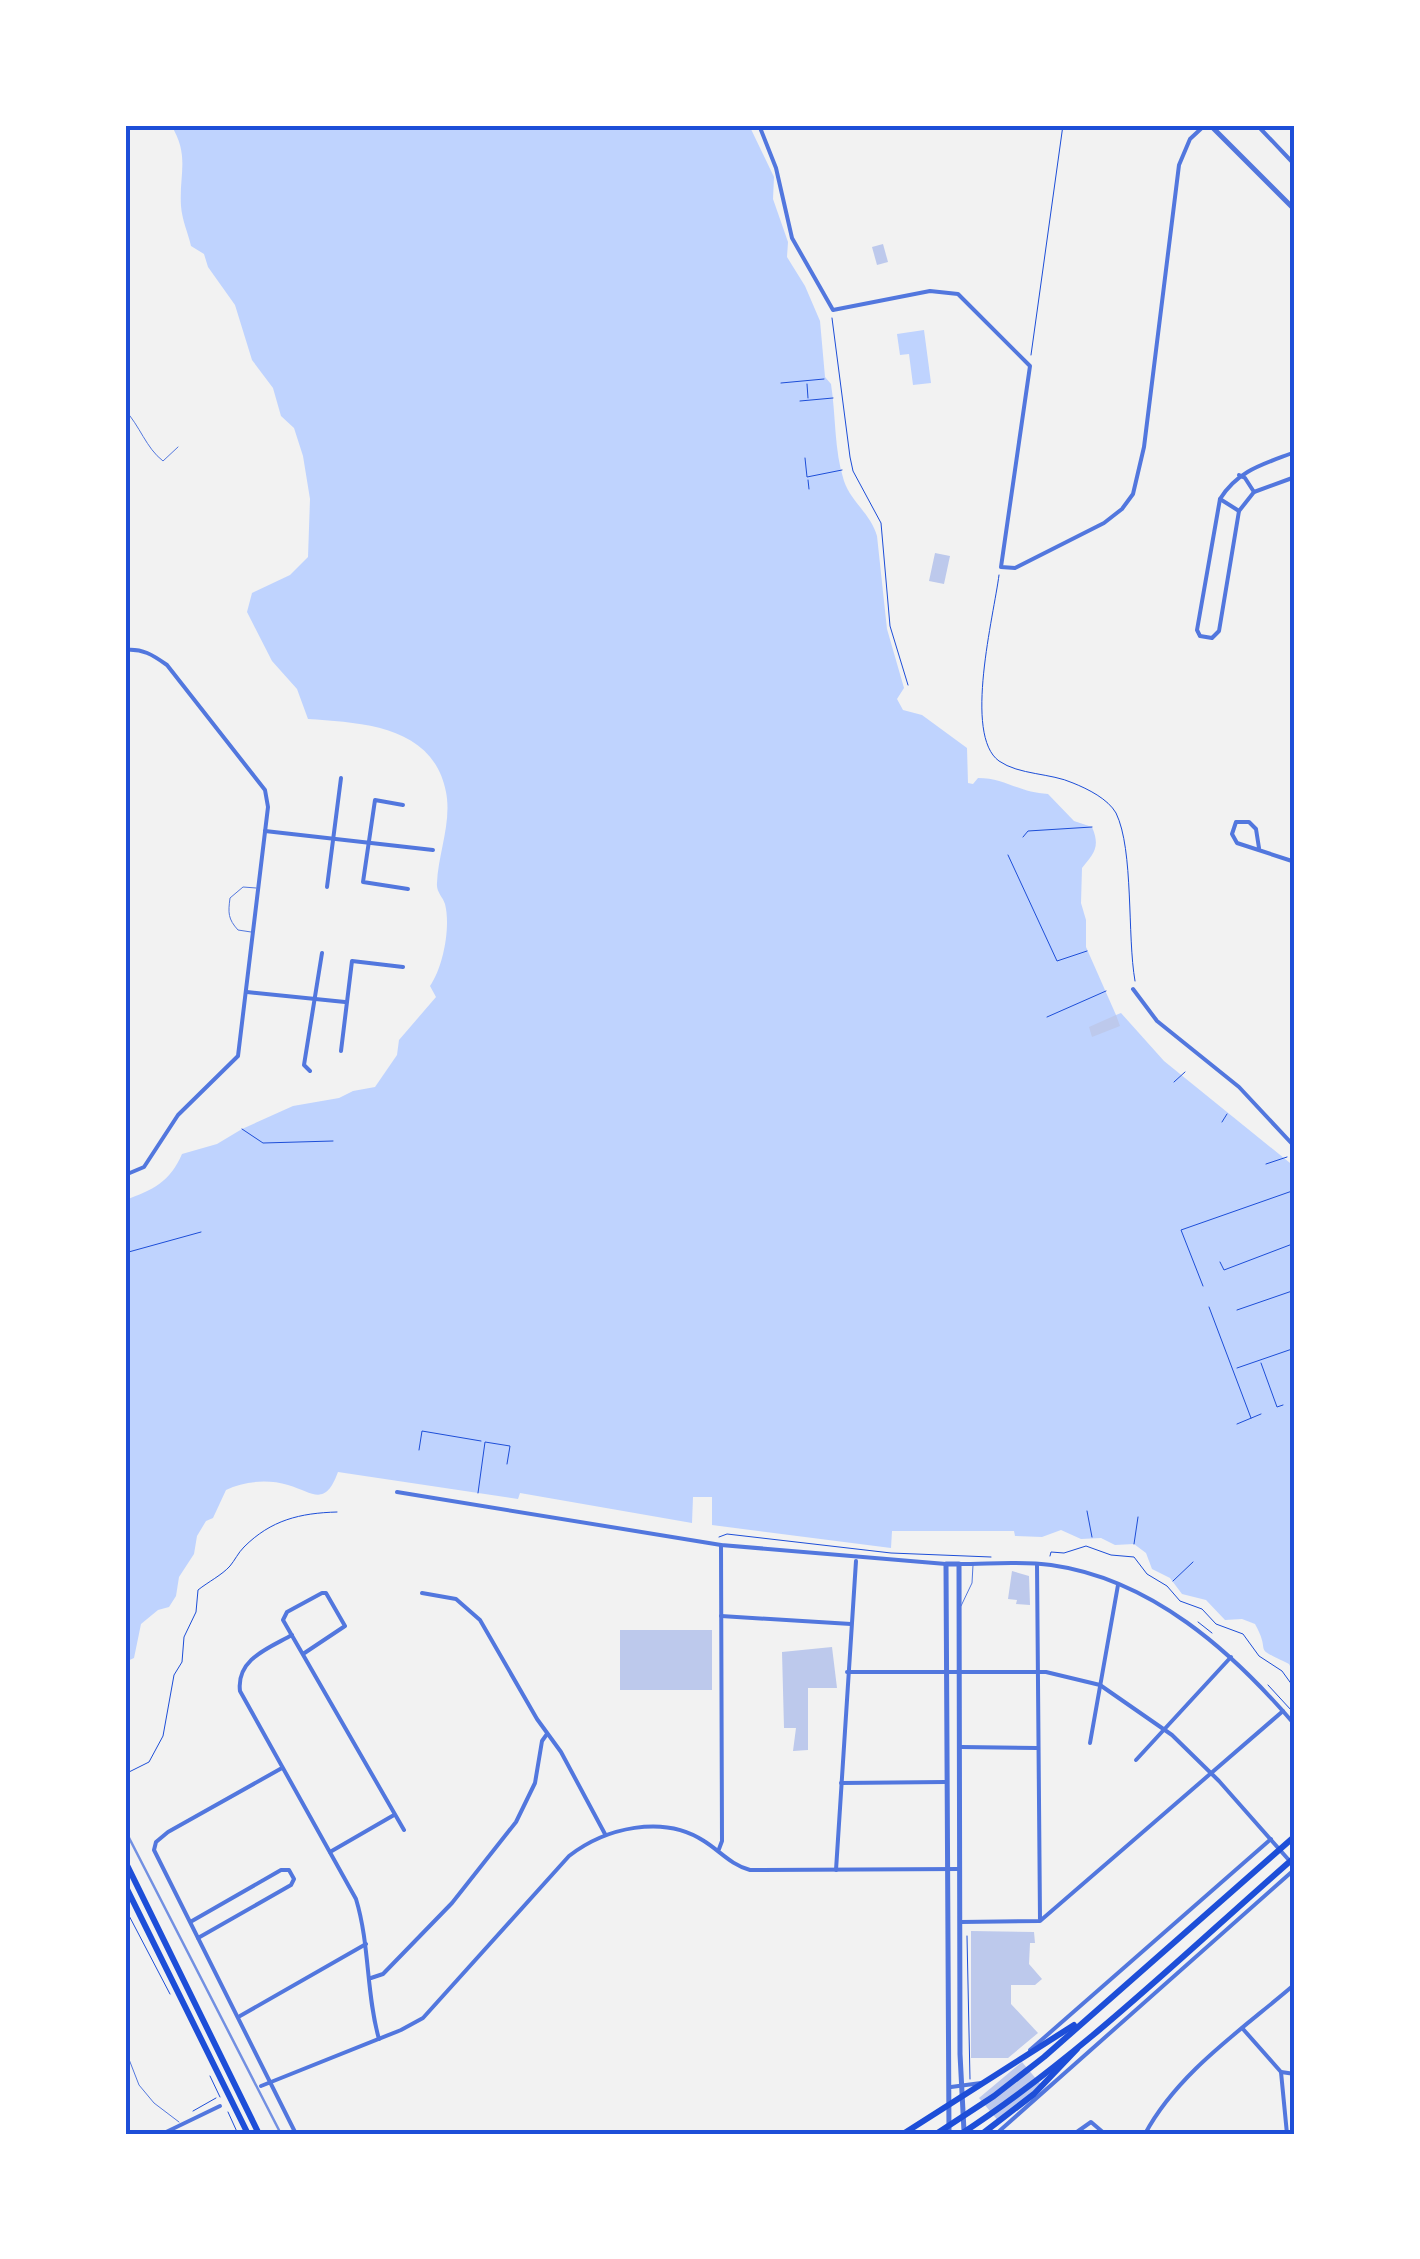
<svg xmlns="http://www.w3.org/2000/svg" width="1420" height="2259" font-family="'Exo 2',sans-serif">
  <style>
    .water { fill: #bfd3fe }
    .building { fill: #bdc9ec }
    .lines { fill: none; stroke-linecap: round; stroke-linejoin: round }
    .path { stroke: #1d4ed8; stroke-width: 1 }
    .service { stroke: #5277de; stroke-width: 1 }
    .minor { stroke: #5277de; stroke-width: 4 }
    .tertiary { stroke: #5277de; stroke-width: 5 }
    .primary { stroke: #1d4ed8; stroke-width: 6 }
    .motorway { stroke: #1d4ed8; stroke-width: 6 }
    .rail { stroke: #7290e2; stroke-width: 2.5 }
    .neatline { fill: none; stroke: #1d4ed8; stroke-width: 4 }
  </style>
  <rect width="100%" height="100%" fill="#f2f2f2"/>
  <g class="water">
    <path d="M171,125H749L774,177L773,199L788,242L787,257L805,286L820,321L825,377L831,384C836,416 834,450 844,481C851,502 871,514 877,536L887,629L904,688L897,699L903,710L922,715L967,748L968,783L973,784L978,778C1005,778 1020,793 1048,794L1074,821L1092,827C1101,848 1093,854 1082,868L1081,903L1086,920V947L1116,1015L1121,1013L1164,1061L1295,1167V1676L1289,1664C1249,1645 1273,1656 1255,1624L1242,1619L1225,1620L1206,1600L1182,1594L1170,1578L1152,1569L1146,1553L1134,1544L1115,1545L1101,1538L1081,1539L1061,1530L1042,1537L1015,1536L1014,1531H892L891,1548L712,1525V1497H693L692,1523L520,1493L518,1499L338,1472C325,1507 314,1493 288,1485C268,1479 244,1481 226,1490L213,1518L206,1521L197,1536L194,1554L179,1577L176,1596L169,1607L158,1610L141,1624L134,1658L125,1662V1200C153,1190 170,1182 182,1154L217,1144L242,1129L293,1106L339,1098L353,1091L375,1087L397,1055L399,1040L436,997L430,986C443,968 451,927 445,904C443,897 436,892 437,883C438,854 452,822 446,792C433,725 362,723 308,719L297,689L272,661L247,612L252,593L290,575L308,557L310,499L303,456L294,428L281,416L273,388L252,360L235,305L208,267L204,254L191,246C188,233 182,220 181,206C179,173 190,156 171,125Z"/>
    <path d="M924,330L931,383L913,385L909,354L900,355L897,334Z"/>
  </g>
  <g class="building">
    <path d="M883,244L888,262L877,265L872,247Z"/>
    <path d="M935,553L950,556L944,584L929,581Z"/>
    <path d="M1116,1015L1120,1026L1092,1037L1089,1027Z"/>
    <path d="M1012,1571L1029,1576L1030,1605L1016,1604L1017,1600L1008,1599Z"/>
    <rect x="620" y="1630" width="92" height="60"/>
    <path d="M832,1647L837,1688H808V1750L793,1751L796,1728H784L782,1652Z"/>
    <path d="M971,1931L1034,1932L1035,1943H1030L1029,1964L1042,1979L1035,1985H1011V2004L1038,2033L1008,2058H971Z"/>
    <path d="M1022,2062L1043,2087L1000,2123L979,2098Z"/>
  </g>
  <g class="lines">
    <g class="path">
      <path d="M832,318L850,457L853,471L881,523L890,626L908,685"/>
      <path d="M1031,355L1063,125"/>
      <path d="M781,383L824,379"/>
      <path d="M807,384L808,398"/>
      <path d="M800,401L833,398"/>
      <path d="M805,458L807,477L842,470"/>
      <path d="M808,480L809,489"/>
      <path d="M999,575C994,615 963,735 999,761C1019,775 1051,773 1073,783C1088,789 1108,799 1116,813C1134,850 1127,936 1135,981"/>
      <path d="M1023,837L1028,831L1092,827"/>
      <path d="M1008,855L1057,961L1087,951"/>
      <path d="M1047,1017L1106,991"/>
      <path d="M1174,1082L1185,1072"/>
      <path d="M1222,1122L1227,1114"/>
      <path d="M242,1129L263,1143L333,1141"/>
      <path d="M1266,1164L1287,1157"/>
      <path d="M125,1253L201,1232"/>
      <path d="M1220,1262L1224,1270L1295,1243"/>
      <path d="M1203,1286L1181,1230L1295,1190"/>
      <path d="M1209,1307L1251,1418"/>
      <path d="M1237,1310L1295,1290"/>
      <path d="M1261,1363L1277,1407L1283,1405"/>
      <path d="M1237,1368L1295,1348"/>
      <path d="M1237,1424L1261,1414"/>
      <path d="M419,1450L422,1431L481,1441"/>
      <path d="M478,1493L485,1442L510,1446L507,1464"/>
      <path d="M1087,1511L1092,1537"/>
      <path d="M719,1537L727,1534L891,1553L991,1557"/>
      <path d="M1134,1544L1138,1517"/>
      <path d="M1050,1556L1051,1552L1064,1553L1086,1546L1111,1555L1134,1557L1147,1574L1167,1586L1180,1601L1202,1609L1216,1624L1243,1634L1259,1656L1282,1671L1295,1689"/>
      <path d="M1173,1581L1193,1562"/>
      <path d="M1198,1622L1212,1633"/>
      <path d="M1268,1685L1291,1710"/>
      <path d="M125,1774L149,1762L163,1736L174,1675L182,1662L184,1637L196,1612L198,1590C208,1582 222,1575 230,1566C235,1560 238,1553 244,1547C271,1520 300,1513 337,1512"/>
      <path d="M125,1908L170,1994"/>
      <path d="M967,1936L970,2079"/>
      <path d="M210,2076L220,2097"/>
      <path d="M193,2111L216,2098"/>
      <path d="M228,2112L238,2134"/>
    </g>
    <g class="service">
      <path d="M125,410C140,426 146,448 163,461L178,447"/>
      <path d="M251,932L238,930C228,919 228,913 230,898L243,887L256,888"/>
      <path d="M961,1606L972,1583L973,1565"/>
      <path d="M125,2049L139,2085L154,2103L179,2122"/>
    </g>
    <g class="minor">
      <path d="M759,125L776,168L792,238L833,310L930,291L958,294L1030,366L1001,567L1015,568L1104,523L1122,509L1133,494L1144,447L1179,165L1190,139L1205,125"/>
      <path d="M1257,125L1295,165"/>
      <path d="M1295,452C1264,464 1238,470 1220,499L1197,630L1200,636L1212,638L1219,631L1239,511L1254,492L1295,477"/>
      <path d="M1239,475L1245,478L1254,492"/>
      <path d="M1220,499L1239,511"/>
      <path d="M125,650C142,648 153,655 167,665L265,790L268,807L238,1056L178,1115L144,1167L125,1175"/>
      <path d="M403,805L375,800L363,882L408,889"/>
      <path d="M265,831L433,850"/>
      <path d="M1259,848L1256,829L1249,822H1236L1232,834L1237,843L1295,862"/>
      <path d="M327,887L341,778"/>
      <path d="M1133,989L1157,1021L1239,1087L1295,1147"/>
      <path d="M247,992L345,1002"/>
      <path d="M341,1051L352,961L403,967"/>
      <path d="M310,1071L304,1065L322,953"/>
      <path d="M397,1492L721,1545L946,1564"/>
      <path d="M959,1564C990,1564 1021,1561 1051,1565C1151,1579 1232,1651 1295,1725"/>
      <path d="M1037,1564L1040,1919"/>
      <path d="M422,1593L456,1599L480,1620L537,1719L561,1752L605,1834"/>
      <path d="M721,1616L851,1624"/>
      <path d="M292,1635C269,1648 236,1659 240,1691L356,1899C370,1945 366,1994 379,2039"/>
      <path d="M303,1654L345,1626L326,1593H322L287,1612L283,1620L404,1830"/>
      <path d="M847,1672H1046L1100,1685L1172,1735L1219,1781L1295,1867"/>
      <path d="M1090,1743L1118,1585"/>
      <path d="M961,1747L1037,1748"/>
      <path d="M1136,1760L1231,1657"/>
      <path d="M282,1768L168,1832L156,1842L154,1850L296,2134"/>
      <path d="M841,1783L946,1782"/>
      <path d="M719,1849L722,1841L721,1545"/>
      <path d="M330,1852L394,1815"/>
      <path d="M836,1870L856,1561"/>
      <path d="M192,1921L281,1870H289L294,1879L291,1885L198,1938"/>
      <path d="M961,1922L1040,1921L1283,1711"/>
      <path d="M371,1978L383,1974L452,1903L516,1822L535,1783L542,1741L547,1734"/>
      <path d="M240,2016L366,1944"/>
      <path d="M1243,2029L1281,2072L1287,2134"/>
      <path d="M1030,2050L1271,1839"/>
      <path d="M1281,2072L1295,2074"/>
      <path d="M261,2086L401,2030L423,2018L569,1856C605,1828 663,1814 704,1841C720,1851 731,1865 750,1870L960,1869"/>
      <path d="M951,2087L981,2083"/>
      <path d="M125,2129L129,2134"/>
      <path d="M162,2134L220,2106"/>
      <path d="M996,2134L1295,1869"/>
      <path d="M1074,2134L1091,2122L1105,2134"/>
      <path d="M1145,2134C1178,2072 1243,2029 1295,1984"/>
    </g>
    <g class="tertiary">
      <path d="M1210,125L1295,210"/>
      <path d="M949,2134L946,1564H959L960,2054L964,2131"/>
    </g>
    <g class="primary">
      <path d="M125,1861L259,2134"/>
      <path d="M125,1885L248,2134"/>
    </g>
    <g class="motorway">
      <path d="M903,2134L1074,2025"/>
      <path d="M936,2134L994,2096L1044,2057L1295,1836"/>
      <path d="M961,2134C1081,2056 1187,1951 1295,1857"/>
      <path d="M982,2134L1034,2094L1077,2049"/>
    </g>
    <path class="rail" d="M125,1830L281,2134"/>
  </g>
  <rect width="1420" height="2259" fill="none" stroke="#ffffff" stroke-width="255"/>
  <rect x="128" y="128" width="1164" height="2004" class="neatline"/>
</svg>
